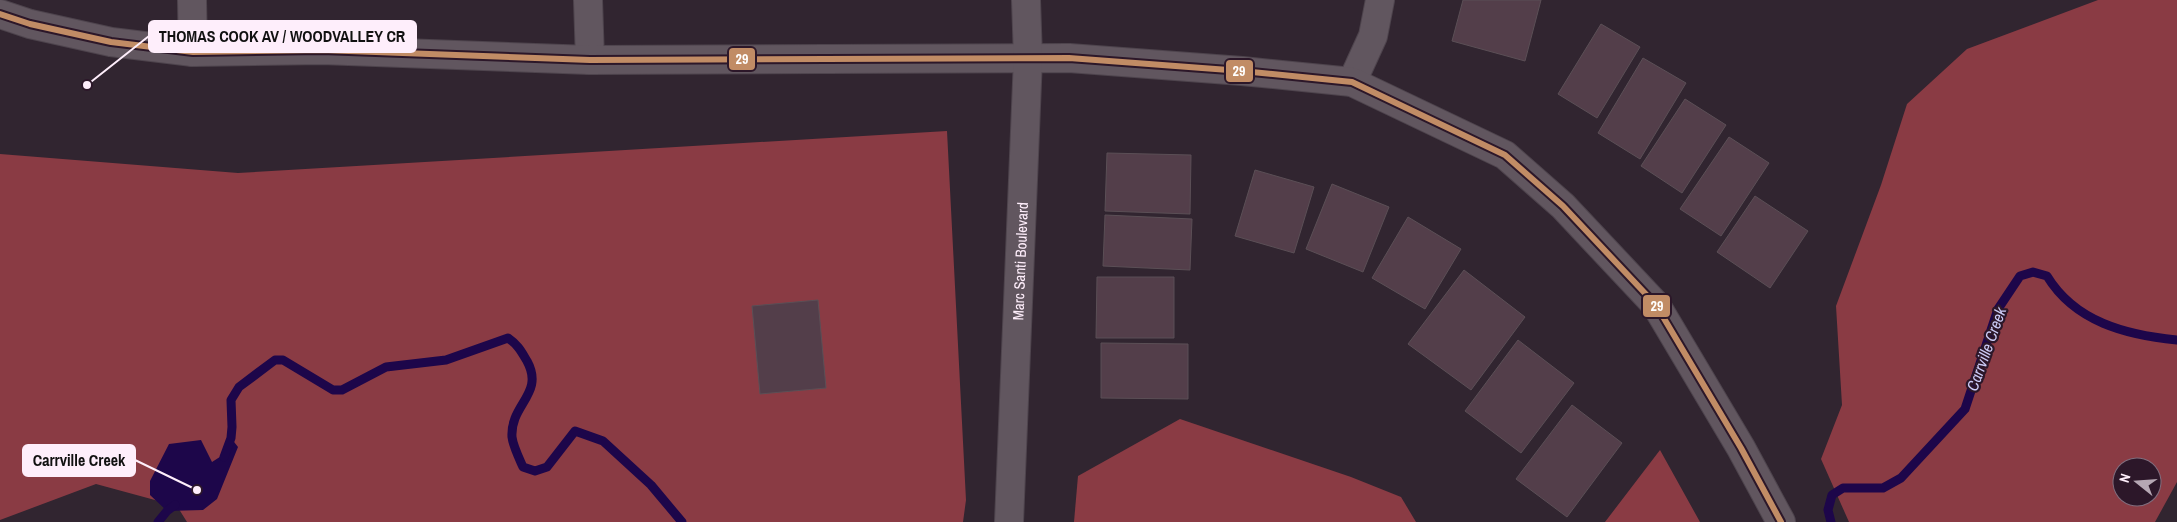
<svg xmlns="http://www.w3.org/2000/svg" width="2177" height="522" font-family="'Archivo Narrow',sans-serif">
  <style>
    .forest { fill: #8a3b44; fill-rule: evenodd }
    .water { fill: #1d064a }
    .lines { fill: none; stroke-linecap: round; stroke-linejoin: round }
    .stream { stroke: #1d064a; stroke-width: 9 }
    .building { fill: #533e4a; stroke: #5b4f56 }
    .minor-casing { stroke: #4e444d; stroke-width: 30 }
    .tertiary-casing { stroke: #4e444d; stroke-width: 30 }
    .minor { stroke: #61565f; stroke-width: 28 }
    .tertiary { stroke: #61565f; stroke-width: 28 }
    .bus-1-casing { stroke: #2c1729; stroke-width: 10 }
    .bus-1 { stroke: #c18c65; stroke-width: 6 }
    .labels { text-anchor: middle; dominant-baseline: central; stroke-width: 4.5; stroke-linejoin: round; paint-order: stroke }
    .street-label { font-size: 15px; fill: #feeefb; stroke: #2c1729 }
    .water-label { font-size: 16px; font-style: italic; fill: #cccbf6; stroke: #2c1729 }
    .leader { fill: none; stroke: #feeefb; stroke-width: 2 }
    .callout-dot { fill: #feeefb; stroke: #2c1729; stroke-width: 2 }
    .callout { fill: #feeefb; stroke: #feeefb; stroke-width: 2 }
    .callout-label { font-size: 16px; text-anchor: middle; font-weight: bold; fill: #111 }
    .line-badge { stroke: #2c1729; stroke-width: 2 }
    .badge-label { font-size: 14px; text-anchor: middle; font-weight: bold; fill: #fff }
  </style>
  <rect width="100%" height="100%" fill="#312530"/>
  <g class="forest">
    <path d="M2098,0H2177V482L2155,522H1849L1821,459L1842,405L1836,306L1881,185L1907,104L1967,49ZM2122,467H2152V497H2122Z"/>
    <path d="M947,131L966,500L963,522H187L177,506L96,484L0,520V154L238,173Z"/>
    <path d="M1180,419L1351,477L1401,497L1416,522H1074L1078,476Z"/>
    <path d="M1660,450L1700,522H1604H1605Z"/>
  </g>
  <path class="water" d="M231,438L238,447L217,499L203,510L167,511L150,495V481L169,444L201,440L212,462L226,453Z"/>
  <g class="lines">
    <g class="stream">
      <path d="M224,457L231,438L232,427L231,400L239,387L275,360H283L333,390H342L386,367L446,360L508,338C518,345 521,351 527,361C545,394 510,404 512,437C513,446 519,458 523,467L535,471L547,467L575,431L603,441L651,485L682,522"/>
      <path d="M158,522L167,511L175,505"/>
      <path d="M1831,522L1828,510L1832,495L1843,488H1883L1901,478L1965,409L1998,309L2020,276L2033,272L2047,276C2075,322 2126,335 2177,340"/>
    </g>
  </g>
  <g class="building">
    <path d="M1463,0H1541L1525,61L1452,41Z"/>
    <path d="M1601,24L1640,47L1597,118L1558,94Z"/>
    <path d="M1643,58L1686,83L1640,159L1598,133Z"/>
    <path d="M1685,99L1726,125L1682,193L1641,166Z"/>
    <path d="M1729,137L1769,163L1721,236L1680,209Z"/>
    <path d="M1107,153L1191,155L1190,214L1105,211Z"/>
    <path d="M1255,170L1314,187L1294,253L1235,236Z"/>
    <path d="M1332,184L1389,207L1363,272L1306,249Z"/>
    <path d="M1755,196L1808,231L1770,288L1717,252Z"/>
    <path d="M1105,215L1192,219L1190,270L1103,266Z"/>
    <path d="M1408,217L1461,249L1425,309L1372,278Z"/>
    <path d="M1464,270L1525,317L1471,390L1408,344Z"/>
    <path d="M1097,277H1174V338H1096Z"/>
    <path d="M818,300L826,388L760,394L752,306Z"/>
    <path d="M1518,340L1574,383L1521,453L1465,411Z"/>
    <path d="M1101,343L1188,344V399L1101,398Z"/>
    <path d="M1572,405L1622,443L1567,517L1516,479Z"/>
  </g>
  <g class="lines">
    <defs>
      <g id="minor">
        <path d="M192,0L193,52"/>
        <path d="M588,0L590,60"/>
        <path d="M1352,82L1373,36L1380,0"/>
      </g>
      <g id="tertiary">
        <path d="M0,14L30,24L111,42L193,52L322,50L590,60L1069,58L1242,71L1352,82L1505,155L1563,206L1656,305L1741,448L1781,522"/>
        <path id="s1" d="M1009,522L1028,58L1026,0"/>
      </g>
    </defs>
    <use href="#minor" class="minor-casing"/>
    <use href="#tertiary" class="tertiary-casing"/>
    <use href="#minor" class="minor"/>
    <use href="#tertiary" class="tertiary"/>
    <defs>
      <path id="bus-1" d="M0,14L30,24L111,42L193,52L322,50L590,60L1069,58L1242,71L1352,82L1505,155L1563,206L1656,305L1741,448L1781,522"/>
    </defs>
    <use href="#bus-1" class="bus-1-casing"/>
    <use href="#bus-1" class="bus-1"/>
  </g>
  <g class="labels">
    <g class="street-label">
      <text stroke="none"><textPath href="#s1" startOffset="261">Marc Santi Boulevard</textPath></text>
    </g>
    <g class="water-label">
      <text transform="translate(1986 349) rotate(-70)">Carrville Creek</text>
    </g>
  </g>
  <path class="leader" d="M87 85L149 36M197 490L135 460"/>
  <g class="callout-dot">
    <circle cx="87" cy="85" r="5"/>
    <circle cx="197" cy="490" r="5"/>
  </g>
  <g class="callout">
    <rect x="149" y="21" width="267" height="31" rx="5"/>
    <rect x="23" y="445" width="112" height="31" rx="5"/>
  </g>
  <g class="callout-label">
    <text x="282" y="42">THOMAS COOK AV / WOODVALLEY CR</text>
    <text x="79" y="466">Carrville Creek</text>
  </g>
  <g class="line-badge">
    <rect x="728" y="47" width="28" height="24" rx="5" fill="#c18c65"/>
    <rect x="1225" y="59" width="29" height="24" rx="5" fill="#c18c65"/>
    <rect x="1642" y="294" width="29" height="24" rx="5" fill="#c18c65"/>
  </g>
  <g class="badge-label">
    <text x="742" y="64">29</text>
    <text x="1239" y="76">29</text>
    <text x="1657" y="311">29</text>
  </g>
  <g transform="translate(2137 482) rotate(287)"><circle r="24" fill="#2c1729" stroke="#806d7d"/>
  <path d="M0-4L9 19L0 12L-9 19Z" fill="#b6a8b4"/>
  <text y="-8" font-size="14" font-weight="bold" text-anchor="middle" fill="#feeefb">N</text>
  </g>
</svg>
